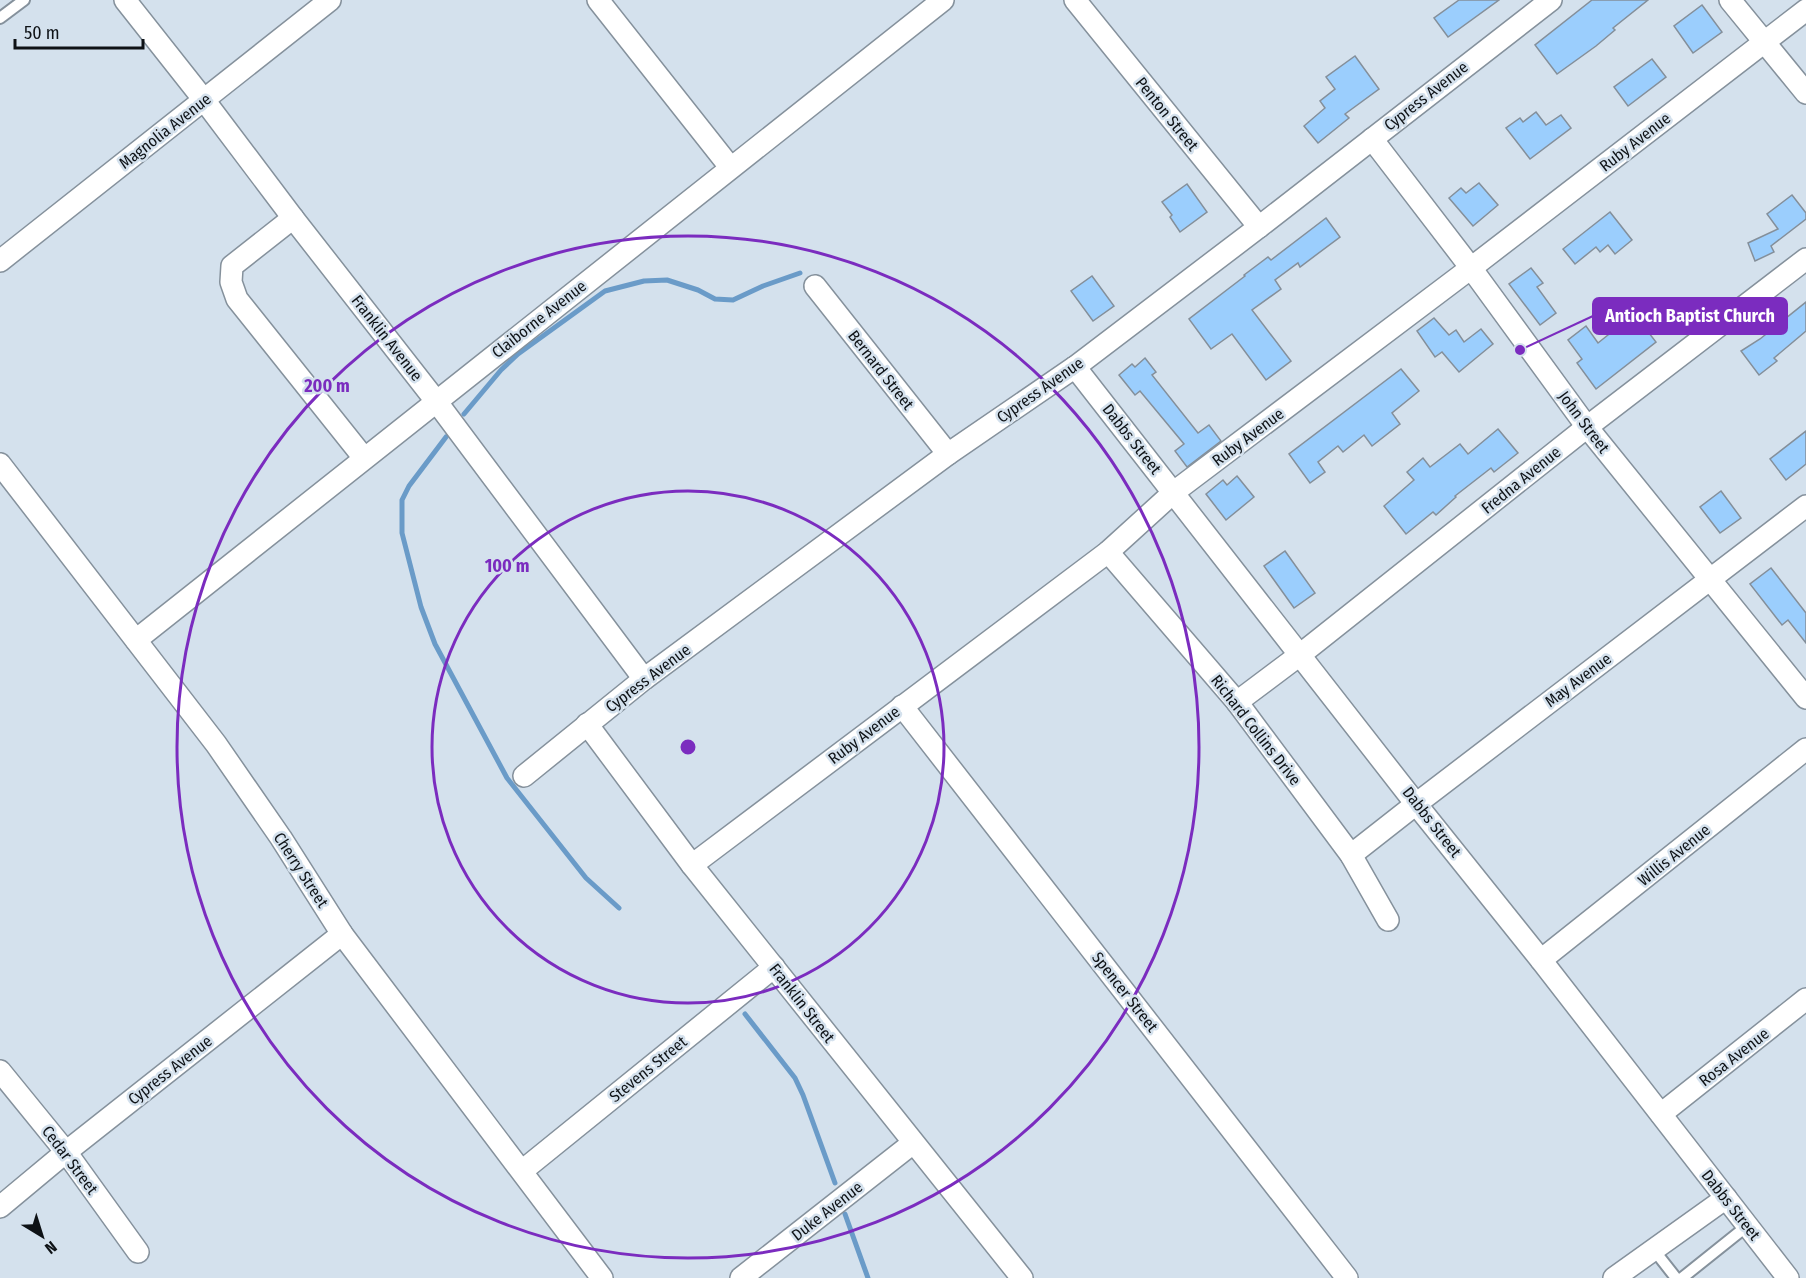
<svg xmlns="http://www.w3.org/2000/svg" width="1806" height="1278" font-family="'Fira Sans Condensed',sans-serif">
  <style>
    .lines { fill: none; stroke-linecap: round; stroke-linejoin: round }
    .stream { stroke: #6a9bc8; stroke-width: 5 }
    .building { fill: #9bcefd; stroke: #848f9a; stroke-width: 1.5 }
    .service-casing { stroke: #85919c; stroke-width: 14 }
    .minor-casing { stroke: #85919c; stroke-width: 24 }
    .service { stroke: #fff; stroke-width: 10 }
    .minor { stroke: #fff; stroke-width: 21 }
    .ring { fill: none; stroke: #7b2cbf; stroke-width: 3 }
    .labels { text-anchor: middle; dominant-baseline: central; stroke-width: 5; stroke-linejoin: round; paint-order: stroke }
    .street-label { font-size: 16px; fill: #0e1216; stroke: #d4e1ed }
    .centre { fill: #7b2cbf; stroke: #d4e1ed; stroke-width: 3 }
    .ring-label { font-size: 18px; text-anchor: middle; font-weight: bold; fill: #7b2cbf; stroke: #d4e1ed; stroke-width: 5; stroke-linejoin: round; paint-order: stroke }
    .leader { fill: none; stroke: #7b2cbf; stroke-width: 2 }
    .callout-dot { fill: #7b2cbf; stroke: #d4e1ed; stroke-width: 2 }
    .callout { fill: #7b2cbf; stroke: #7b2cbf; stroke-width: 2 }
    .callout-label { font-size: 18px; text-anchor: middle; font-weight: bold; fill: #fff }
  </style>
  <rect width="100%" height="100%" fill="#d4e1ed"/>
  <g class="lines">
    <g class="stream">
      <path d="M464,414L501,370L518,354L605,291L644,281L667,280L698,290L715,299L733,300L763,286L800,273"/>
      <path d="M446,437L409,486L402,500V533L421,607L435,644L507,778L586,878L619,908"/>
      <path d="M745,1014L795,1078L803,1095L835,1183"/>
      <path d="M845,1214L868,1278"/>
    </g>
  </g>
  <g class="building">
    <path d="M1459,0H1499L1448,37L1434,18Z"/>
    <path d="M1592,0H1648L1613,28L1615,30L1596,46L1557,74L1535,45Z"/>
    <path d="M1702,5L1722,32L1693,53L1674,26Z"/>
    <path d="M1355,56L1379,89L1345,114L1349,118L1318,143L1304,126L1325,108L1320,101L1335,89L1326,77Z"/>
    <path d="M1652,59L1666,77L1628,106L1614,87Z"/>
    <path d="M1536,112L1546,125L1561,115L1571,128L1530,159L1506,128L1520,118L1523,122Z"/>
    <path d="M1479,183L1498,205L1473,226L1449,198L1461,188L1466,193Z"/>
    <path d="M1187,184L1207,212L1180,232L1170,217L1172,215L1162,202Z"/>
    <path d="M1792,195L1806,213V219L1771,246L1774,252L1755,261L1748,243L1778,229L1767,214Z"/>
    <path d="M1610,212L1632,240L1615,254L1608,245L1600,252L1596,247L1575,264L1563,249Z"/>
    <path d="M1326,218L1340,237L1300,267L1298,263L1275,280L1281,289L1252,310L1291,361L1266,380L1232,334L1211,349L1189,319L1245,276L1244,275L1268,257L1271,260Z"/>
    <path d="M1531,268L1543,283L1537,287L1556,313L1540,325L1509,284Z"/>
    <path d="M1092,276L1114,306L1093,321L1071,291Z"/>
    <path d="M1806,302V331L1774,358L1777,361L1759,375L1741,351L1760,339Z"/>
    <path d="M1434,318L1449,335L1456,330L1464,342L1481,329L1493,344L1459,372L1442,352L1435,357L1417,331Z"/>
    <path d="M1628,319L1636,328L1642,324L1656,342L1596,389L1577,363L1582,359L1568,340L1586,326L1598,343Z"/>
    <path d="M1145,358L1156,372L1152,375L1198,433L1209,425L1221,441L1187,467L1175,451L1184,444L1140,391L1135,395L1119,375L1132,364L1135,367Z"/>
    <path d="M1401,369L1419,391L1392,413L1400,424L1372,446L1364,435L1343,452L1338,446L1318,462L1325,472L1310,483L1289,454Z"/>
    <path d="M1498,429L1518,453L1494,472L1491,468L1455,496L1456,497L1436,515L1433,512L1406,534L1384,506L1414,480L1407,472L1423,458L1430,467L1460,444L1468,454Z"/>
    <path d="M1806,431V464L1786,480L1770,459Z"/>
    <path d="M1237,476L1254,497L1226,520L1206,494L1223,480L1227,485Z"/>
    <path d="M1721,491L1741,518L1720,533L1700,507Z"/>
    <path d="M1285,551L1315,593L1294,608L1264,566Z"/>
    <path d="M1771,568L1806,613V643L1788,620L1782,625L1750,584Z"/>
  </g>
  <g class="lines">
    <defs>
      <g id="service">
        <path d="M0,18L24,0"/>
        <path d="M1654,1250L1676,1278"/>
        <path d="M1682,1278L1747,1226"/>
      </g>
      <g id="minor">
        <path d="M125,0L204,100L293,218L436,401L644,679"/>
        <path d="M598,0L730,167"/>
        <path d="M1075,0L1259,227"/>
        <path d="M1730,0L1806,93"/>
        <path d="M1372,139L1471,268L1587,427L1806,698"/>
        <path d="M293,218L232,266L231,282L237,299L364,458"/>
        <path d="M0,261L330,0"/>
        <path d="M815,286L948,454"/>
        <path d="M1075,367L1416,804L1541,960L1788,1278"/>
        <path d="M0,464L216,744L281,838L342,934L602,1278"/>
        <path d="M1108,552L1237,702L1351,855L1388,920"/>
        <path d="M136,640L943,0"/>
        <path d="M1237,702L1301,654L1587,427L1806,259"/>
        <path d="M902,706L1347,1278"/>
        <path d="M587,724L692,865L1022,1278"/>
        <path d="M524,776L644,679L948,454L1075,367L1259,227L1551,0"/>
        <path d="M1351,855L1416,804L1806,506"/>
        <path d="M692,865L1108,552L1174,492L1471,268L1806,10"/>
        <path d="M1541,960L1806,749"/>
        <path d="M0,1071L66,1152L138,1252"/>
        <path d="M1661,1114L1806,999"/>
        <path d="M522,1171L774,967"/>
        <path d="M0,1207L66,1152L342,934"/>
        <path d="M741,1278L913,1143"/>
        <path d="M1614,1278L1726,1198"/>
      </g>
    </defs>
    <use href="#service" class="service-casing"/>
    <use href="#minor" class="minor-casing"/>
    <use href="#service" class="service"/>
    <use href="#minor" class="minor"/>
  </g>
  <g class="ring">
    <circle cx="688" cy="747" r="256"/>
    <circle cx="688" cy="747" r="511"/>
  </g>
  <g class="labels">
    <g class="street-label">
      <text transform="translate(1426 96) rotate(-38)">Cypress Avenue</text>
      <text transform="translate(1167 114) rotate(51)">Penton Street</text>
      <text transform="translate(165 131) rotate(-38)">Magnolia Avenue</text>
      <text transform="translate(1635 142) rotate(-38)">Ruby Avenue</text>
      <text transform="translate(539 319) rotate(-38)">Claiborne Avenue</text>
      <text transform="translate(387 338) rotate(52)">Franklin Avenue</text>
      <text transform="translate(881 370) rotate(52)">Bernard Street</text>
      <text transform="translate(1040 390) rotate(-35)">Cypress Avenue</text>
      <text transform="translate(1584 422) rotate(53)">John Street</text>
      <text transform="translate(1248 437) rotate(-37)">Ruby Avenue</text>
      <text transform="translate(1132 439) rotate(52)">Dabbs Street</text>
      <text transform="translate(1521 480) rotate(-39)">Fredna Avenue</text>
      <text transform="translate(648 678) rotate(-37)">Cypress Avenue</text>
      <text transform="translate(1578 680) rotate(-37)">May Avenue</text>
      <text transform="translate(1256 730) rotate(52)">Richard Collins Drive</text>
      <text transform="translate(864 735) rotate(-37)">Ruby Avenue</text>
      <text transform="translate(1432 822) rotate(52)">Dabbs Street</text>
      <text transform="translate(1674 855) rotate(-39)">Willis Avenue</text>
      <text transform="translate(301 870) rotate(57)">Cherry Street</text>
      <text transform="translate(1125 992) rotate(52)">Spencer Street</text>
      <text transform="translate(802 1003) rotate(52)">Franklin Street</text>
      <text transform="translate(1734 1057) rotate(-38)">Rosa Avenue</text>
      <text transform="translate(648 1069) rotate(-39)">Stevens Street</text>
      <text transform="translate(170 1070) rotate(-38)">Cypress Avenue</text>
      <text transform="translate(70 1160) rotate(53)">Cedar Street</text>
      <text transform="translate(1731 1205) rotate(52)">Dabbs Street</text>
      <text transform="translate(827 1211) rotate(-38)">Duke Avenue</text>
    </g>
  </g>
  <circle cx="688" cy="747" r="9" class="centre"/>
  <g class="ring-label">
    <text x="327" y="392">200 m</text>
    <text x="507" y="572">100 m</text>
  </g>
  <path class="leader" d="M1520 350L1593 316"/>
  <circle class="callout-dot" cx="1520" cy="350" r="6"/>
  <rect class="callout" x="1593" y="298" width="194" height="36" rx="6"/>
  <g class="callout-label">
    <text x="1690" y="322">Antioch Baptist Church</text>
  </g>
  <g transform="translate(42 1236) rotate(142)" stroke="#d4e1ed" stroke-width="4.5" paint-order="stroke">
  <path d="M0-4.5L10 22L0 15L-10 22Z" fill="#0e1216"/>
  <text y="-9" font-size="16" font-weight="bold" text-anchor="middle" fill="#0e1216">N</text>
  </g>
  <path d="M15 39v9h128v-9" fill="none" stroke="#0e1216" stroke-width="3"/>
  <text x="24" y="39" font-size="18" fill="#0e1216" stroke="#d4e1ed" stroke-width="4.5" paint-order="stroke">50 m</text>
</svg>
